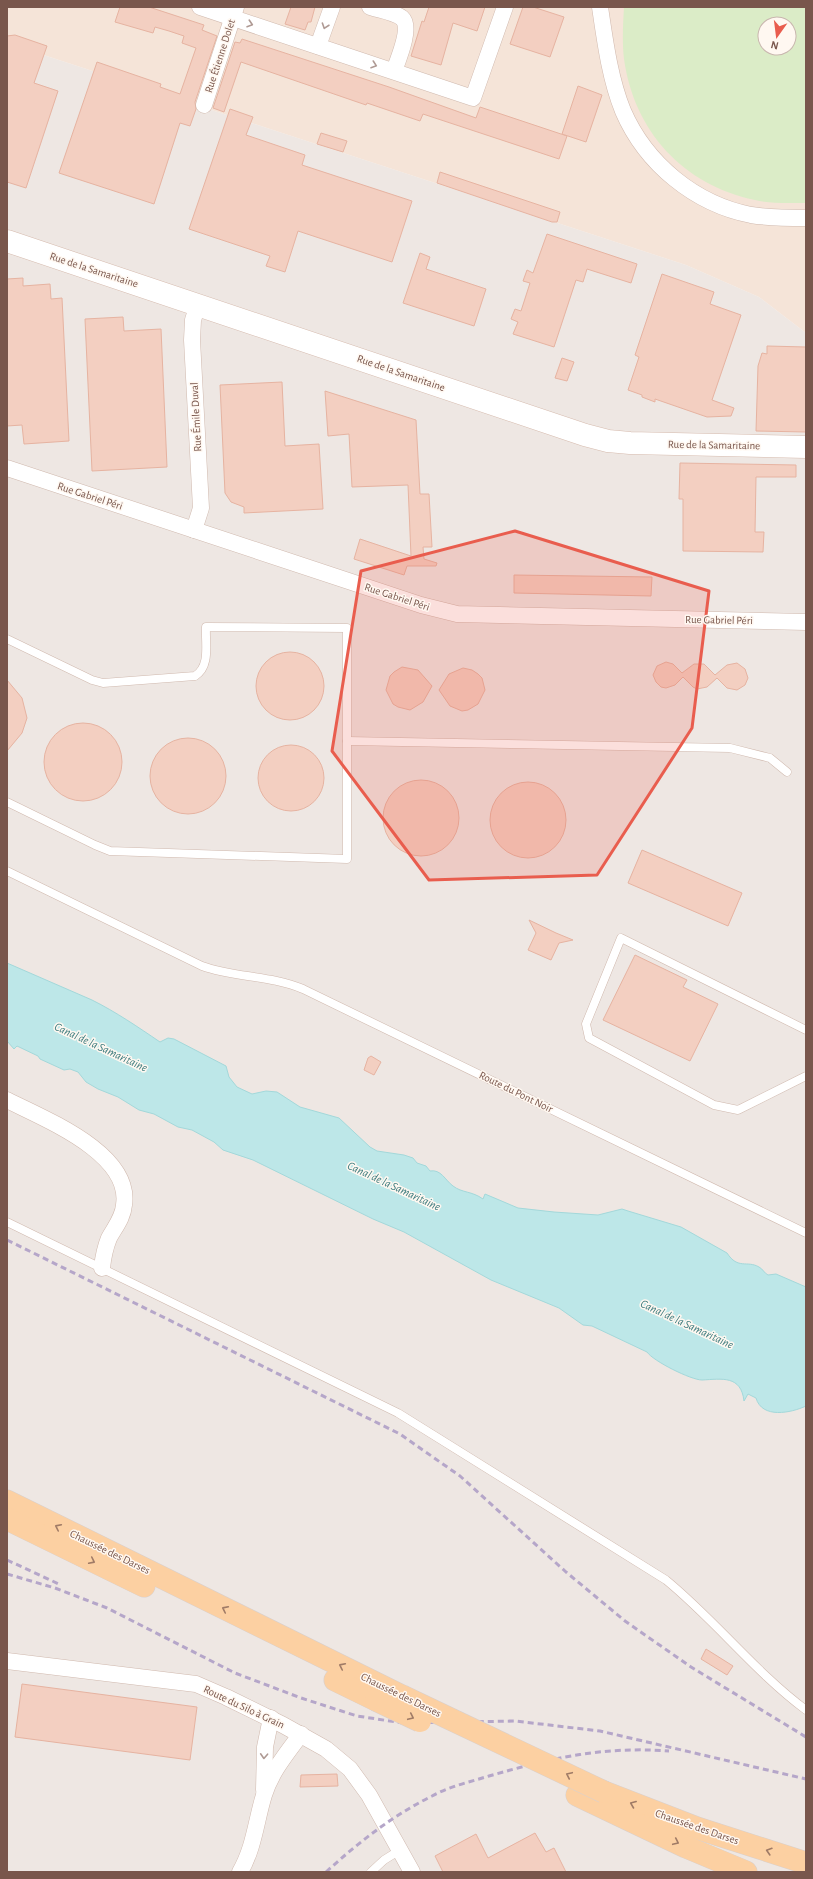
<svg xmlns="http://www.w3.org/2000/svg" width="813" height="1879" font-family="'Alegreya Sans',sans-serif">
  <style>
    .residential { fill: #f5e4d8; fill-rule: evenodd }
    .industrial { fill: #eee7e3 }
    .green { fill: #dbecc7; fill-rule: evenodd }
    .water { fill: #bde7e8; stroke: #a3d8da }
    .building { fill: #f3cfc1; stroke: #e6b3a1 }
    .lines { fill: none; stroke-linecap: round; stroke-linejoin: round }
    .lane-casing { stroke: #d0b9ae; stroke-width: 9 }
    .street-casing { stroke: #d0b9ae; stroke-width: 17 }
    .secondary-casing { stroke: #d6bbae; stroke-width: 23 }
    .primary-casing { stroke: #d9d0cd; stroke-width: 23 }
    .lane { stroke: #fff; stroke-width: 8 }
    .street { stroke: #fff; stroke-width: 16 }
    .secondary { stroke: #fff; stroke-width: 22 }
    .primary { stroke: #fcd0a2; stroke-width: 22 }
    .rail { stroke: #b5a6c9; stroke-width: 3; stroke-dasharray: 6 4; stroke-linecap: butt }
    .primary-bridge-casing { stroke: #d9d0cd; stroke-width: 23; stroke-linecap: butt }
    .primary-bridge { stroke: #fcd0a2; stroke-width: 22 }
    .oneway { stroke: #af9a94 }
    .oneway2 { stroke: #a07b66 }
    .marked { fill: #e95d4e; fill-opacity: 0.2; stroke: #e95d4e; stroke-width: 3; stroke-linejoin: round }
    .labels { text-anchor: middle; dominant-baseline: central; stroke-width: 3; stroke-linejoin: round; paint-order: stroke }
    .street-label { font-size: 11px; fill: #79564c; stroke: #fff8f1 }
    .water-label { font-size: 12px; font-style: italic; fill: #3e7c7e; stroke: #fff8f1 }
  </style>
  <rect width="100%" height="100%" fill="#fdf3ea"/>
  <path class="residential" d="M7,7H806V333L759,297L686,265L7,43ZM765,24H789V48H765Z"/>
  <path class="industrial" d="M7,43L686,265L759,297L806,333V1872H7Z"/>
  <path class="green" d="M624,7H806V203C789,203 771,204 755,200C683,185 634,131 624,59C622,42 623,24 624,7ZM765,24H789V48H765Z"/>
  <path class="water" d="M7,963L92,1000C116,1012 138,1027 160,1042L168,1038L174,1039L226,1066L229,1077L237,1087L252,1094L266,1091L277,1092L300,1107L339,1118L370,1147L377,1151L404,1155L413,1158L417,1163L426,1166L430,1171C441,1169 445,1180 453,1186C462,1193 472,1191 483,1199L485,1194L518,1208L554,1212L598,1215L622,1209L628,1211L681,1227L727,1253C738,1270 747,1260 759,1267C763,1269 764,1273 768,1275L776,1274L806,1287V1406C791,1413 762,1419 756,1398L748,1394L744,1401C741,1375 722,1379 702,1380C691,1380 653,1361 647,1352L592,1326L583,1325L559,1308L491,1280L404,1232L373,1219L253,1160L223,1150L214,1142L192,1130L178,1127L154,1114L139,1110L118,1097L98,1089L86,1082L78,1072L70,1069L64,1070L40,1059L38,1056L17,1046L14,1049L7,1041Z"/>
  <g class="building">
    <path d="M120,7H149L204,25L202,30L217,36L195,102L196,109L190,126L180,123L154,204L59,173L97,62L161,84L160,87L180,94L196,48L182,43L184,36L169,31L155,27L153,33L115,22Z"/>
    <path d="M291,7H315L311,22H308L305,30L285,24Z"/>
    <path d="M429,7H485L477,31L453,23L441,65L411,56L422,21L424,22Z"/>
    <path d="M523,7H533L564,17L550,57L510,44Z"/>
    <path d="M15,35L47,46L34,83L58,91L26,188L7,182V36Z"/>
    <path d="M242,39L389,87L476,118L480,107L567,136L559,159L423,114L420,121L367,103L366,105L241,62L224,112L213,108L235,42L240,43Z"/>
    <path d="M578,86L602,95L586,142L562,134Z"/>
    <path d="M230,109L253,117L246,135L305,155L302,165L412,201L392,262L298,231L285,272L266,266L270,256L189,229Z"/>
    <path d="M321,133L347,141L343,152L317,144Z"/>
    <path d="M440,172L560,212L557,222H552L437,183Z"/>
    <path d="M547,234L637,264L631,283L587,269L583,282L576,280L554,347L513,334L518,322L511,319L515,309L521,311L530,283L523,281L527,270L533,273Z"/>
    <path d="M420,253L430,257L426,269L486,289L474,326L403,303Z"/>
    <path d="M662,274L714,292L710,304L741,315L712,400L734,408L731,416L707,417L655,399V402L642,397V395L628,390L639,357L635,355Z"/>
    <path d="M23,278V286L50,284L51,299L62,298L69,441L24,444L22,425L7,426V279Z"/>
    <path d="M123,317L124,331L161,329L167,467L92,471L85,319Z"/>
    <path d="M767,346L806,347V432L756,431L758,366L762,353L767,354Z"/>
    <path d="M562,358L574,362L567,381L555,378Z"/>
    <path d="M282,382L285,446L319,444L323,509L244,513V507L231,502L225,493L220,385Z"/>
    <path d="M325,391L416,420L420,494H429L432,547H423L424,559L437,563L436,566H407L404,575L354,559L360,539L411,556L408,485L352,487L349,434L328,436Z"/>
    <path d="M680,463L796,465V477H756L755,532H764L763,552L683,551V499H679Z"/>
    <path d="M514,575L652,577L651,596L514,593Z"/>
    <circle cx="290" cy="686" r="34"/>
    <path d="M666,662L673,664L682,673L694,664H704L715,675L727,665L737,663L745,669L748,678L745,685L737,690L727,688L717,678L707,687L697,689L693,687L683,677L675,685L666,688L661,687L656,682L653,675L657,666Z"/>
    <path d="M402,667L418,670L432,686L423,702L410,710L398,707L393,704L386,690L390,676L394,672Z"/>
    <path d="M463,668L472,670L478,674L482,678L485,690L478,704L468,710L462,711L450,706L439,690L449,674Z"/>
    <path d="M7,680L22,698L27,718L22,733L7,751Z"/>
    <circle cx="83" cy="762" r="39"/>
    <circle cx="188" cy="776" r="38"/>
    <circle cx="291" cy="778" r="33"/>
    <circle cx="421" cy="818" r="38"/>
    <circle cx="528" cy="820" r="38"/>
    <path d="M642,850L742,893L728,926L628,883Z"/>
    <path d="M529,920L556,933L573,940L559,943L551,960L528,950L536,933Z"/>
    <path d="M635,955L687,980L683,987L718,1004L690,1061L603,1020Z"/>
    <path d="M371,1056L381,1062L374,1075L364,1070L368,1058Z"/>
    <path d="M706,1649L733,1666L727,1675L701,1659Z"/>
    <path d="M22,1684L197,1707L190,1760L15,1737Z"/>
    <path d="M337,1774L338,1786L300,1787L301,1775Z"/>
    <path d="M535,1833L546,1852L554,1848L566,1872H443L435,1856L476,1834L488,1858Z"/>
  </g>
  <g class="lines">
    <defs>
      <g id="lane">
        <path d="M7,639L92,680L103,683L195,676C211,666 205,643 206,627L347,628V859L110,851L95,845L7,802"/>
        <path d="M347,741L730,748L770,758L787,772"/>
        <path d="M7,871L202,966C235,978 270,975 303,989L806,1233"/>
        <path d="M806,1030L621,938L586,1024L589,1038L714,1105L738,1110L806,1076"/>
        <path d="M7,1222L398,1413L666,1580C716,1621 755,1672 806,1710"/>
        <path d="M371,1872L384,1860L400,1850"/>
      </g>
      <g id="street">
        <path d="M200,7L473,98L505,7"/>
        <path d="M370,7C379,10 394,12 402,18C412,27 398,60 394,71"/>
        <path d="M600,7C605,41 610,79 623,111C646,164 695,204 751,215C770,218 788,218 806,218"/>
        <path d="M318,46L332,7"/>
        <path d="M204,105L236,7"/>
        <path d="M7,468L421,605L457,614L806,622"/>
        <path d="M194,530L201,508L192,340L193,320L198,304"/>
        <path d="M7,1100C44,1119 132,1153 124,1205C123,1218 115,1227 109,1238C105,1248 103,1258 102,1268"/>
        <path d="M7,1661L196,1684L226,1697L283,1725L326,1749L350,1769L369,1795L412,1872"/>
        <path d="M264,1790L265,1747L271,1718"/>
        <path d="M240,1872C254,1848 256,1821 264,1795C271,1772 287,1753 301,1734"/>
      </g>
      <path id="secondary" d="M7,241L585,435L608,441L630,443L806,447"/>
      <g id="primary">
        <path d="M7,1501L402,1696"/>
        <path d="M7,1519L144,1586"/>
        <path d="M335,1680L376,1700"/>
        <path d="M604,1792L697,1828L806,1863"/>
        <path d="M577,1795L686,1847L746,1872"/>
      </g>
    </defs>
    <use href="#lane" class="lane-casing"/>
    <use href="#street" class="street-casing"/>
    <use href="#secondary" class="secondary-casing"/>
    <use href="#primary" class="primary-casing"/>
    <use href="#lane" class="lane"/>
    <use href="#street" class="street"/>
    <use href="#secondary" class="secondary"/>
    <use href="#primary" class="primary"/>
    <g class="rail">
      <path d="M7,1240L400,1434L460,1476L566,1572L625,1621L691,1667L806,1737"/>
      <path d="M7,1560L61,1585"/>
      <path d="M7,1574L55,1588L107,1608L235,1673L301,1698L357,1716L403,1723L515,1721L600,1731L806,1779"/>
      <path d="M326,1872C359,1842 392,1816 432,1796C450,1786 470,1782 489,1776C552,1758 603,1746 669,1751"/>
    </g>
    <defs>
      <g id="primary-bridge">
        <path d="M402,1696L604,1792"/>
        <path d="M376,1700L420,1721"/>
      </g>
    </defs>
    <use href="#primary-bridge" class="primary-bridge-casing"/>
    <use href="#primary-bridge" class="primary-bridge"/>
  </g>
  <defs><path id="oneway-chevron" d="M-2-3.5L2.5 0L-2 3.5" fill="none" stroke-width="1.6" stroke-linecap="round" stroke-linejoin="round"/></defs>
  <g class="oneway">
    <use href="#oneway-chevron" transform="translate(250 24) rotate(18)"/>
    <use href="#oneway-chevron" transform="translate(325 26) rotate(109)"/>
    <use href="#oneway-chevron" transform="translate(374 65) rotate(19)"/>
    <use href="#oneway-chevron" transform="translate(264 1756) rotate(93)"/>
  </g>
  <g class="oneway2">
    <use href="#oneway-chevron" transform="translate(58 1527) rotate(-154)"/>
    <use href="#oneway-chevron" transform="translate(92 1561) rotate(26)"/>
    <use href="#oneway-chevron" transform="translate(225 1609) rotate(-154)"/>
    <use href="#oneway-chevron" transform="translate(342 1666) rotate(-154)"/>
    <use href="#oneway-chevron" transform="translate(411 1717) rotate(25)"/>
    <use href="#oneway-chevron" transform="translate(569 1775) rotate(-155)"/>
    <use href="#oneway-chevron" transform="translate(633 1804) rotate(-158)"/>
    <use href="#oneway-chevron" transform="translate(676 1842) rotate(25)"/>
    <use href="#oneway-chevron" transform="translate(769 1851) rotate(-163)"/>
  </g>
  <path class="marked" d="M515,531L709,591L692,728L597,875L429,880L332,751L361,571Z"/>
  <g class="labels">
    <g class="street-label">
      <text transform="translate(220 56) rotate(-72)">Rue Étienne Dolet</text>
      <text transform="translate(94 270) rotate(18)">Rue de la Samaritaine</text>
      <text transform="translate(401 373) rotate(19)">Rue de la Samaritaine</text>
      <text transform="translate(196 417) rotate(-93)">Rue Émile Duval</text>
      <text transform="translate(714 445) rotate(1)">Rue de la Samaritaine</text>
      <text transform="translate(90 496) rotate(18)">Rue Gabriel Péri</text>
      <text transform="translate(397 597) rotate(18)">Rue Gabriel Péri</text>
      <text transform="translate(719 620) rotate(1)">Rue Gabriel Péri</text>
      <text transform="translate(516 1092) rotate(26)">Route du Pont Noir</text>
      <text transform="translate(110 1552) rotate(26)">Chaussée des Darses</text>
      <text transform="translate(401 1695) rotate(26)">Chaussée des Darses</text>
      <text transform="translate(244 1707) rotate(25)">Route du Silo à Grain</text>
      <text transform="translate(697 1827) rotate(19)">Chaussée des Darses</text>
    </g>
    <g class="water-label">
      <text transform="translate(101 1047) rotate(25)">Canal de la Samaritaine</text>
      <text transform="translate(394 1186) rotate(25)">Canal de la Samaritaine</text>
      <text transform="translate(687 1324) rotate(25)">Canal de la Samaritaine</text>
    </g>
  </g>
  <rect width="813" height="1879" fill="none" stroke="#79564c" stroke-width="16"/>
  <g transform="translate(777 36) rotate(194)"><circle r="19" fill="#fff8f1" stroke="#c9b7af"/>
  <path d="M0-3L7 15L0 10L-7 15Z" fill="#e95d4e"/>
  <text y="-6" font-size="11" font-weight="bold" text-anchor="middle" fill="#79564c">N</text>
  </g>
</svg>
